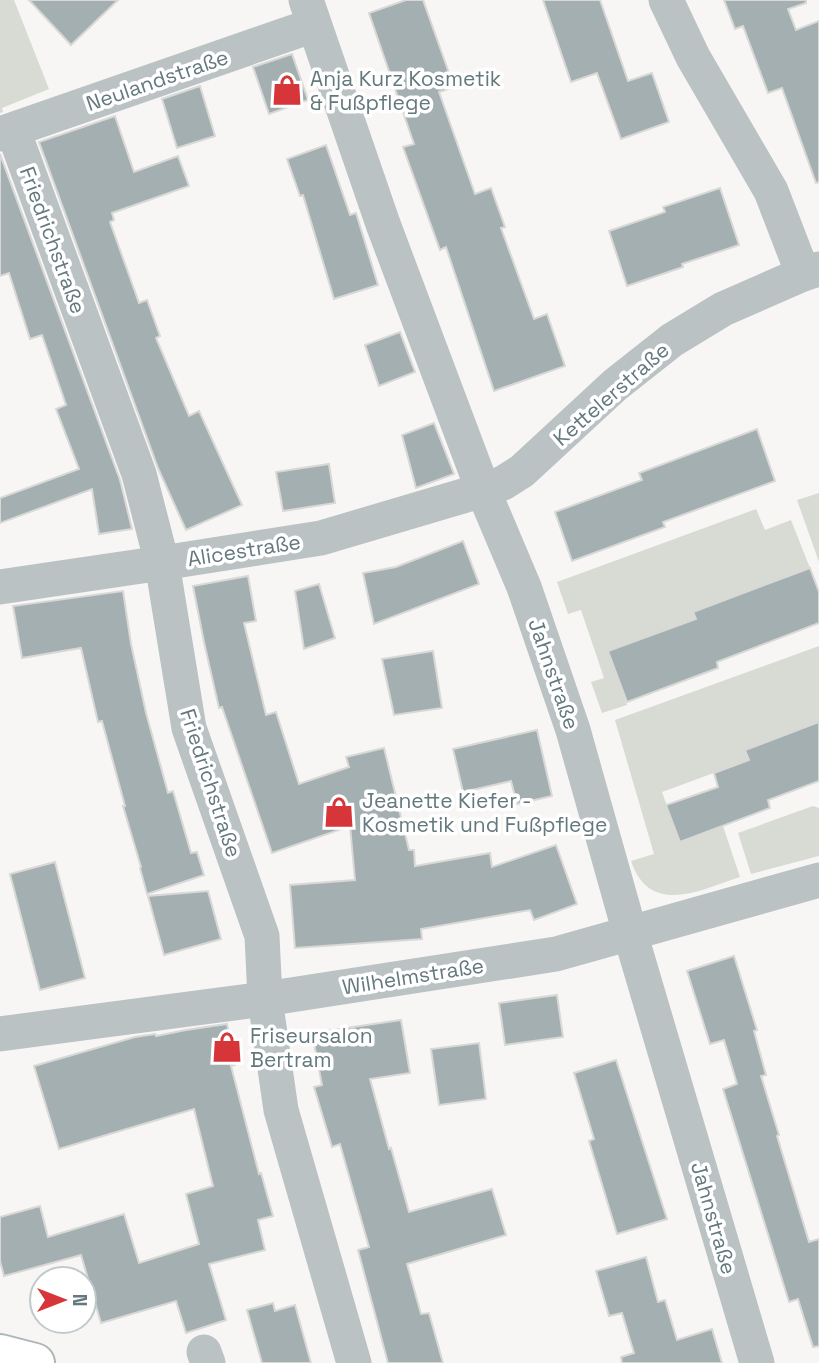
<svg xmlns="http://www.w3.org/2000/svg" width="819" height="1363" font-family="'Space Grotesk',sans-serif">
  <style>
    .green { fill: #d8dbd3 }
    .building { fill: #a3afb1; stroke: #d8d8d6; stroke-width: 2 }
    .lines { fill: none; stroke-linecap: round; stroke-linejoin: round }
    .major-casing { stroke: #afb6b8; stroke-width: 42 }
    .minor { stroke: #bbc2c3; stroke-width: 35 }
    .major { stroke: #fff; stroke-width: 38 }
    .labels { text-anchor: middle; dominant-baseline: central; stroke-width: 7; stroke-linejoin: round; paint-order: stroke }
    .poi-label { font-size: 21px; fill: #64797d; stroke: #fff; text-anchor: start }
    .street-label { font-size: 21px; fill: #64797d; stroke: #fff }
  </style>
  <rect width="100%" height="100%" fill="#f7f6f4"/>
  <g class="green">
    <path d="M0,0H14L49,89L2,108L3,112L0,113Z"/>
    <path d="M819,493V562L797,500Z"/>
    <path d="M756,509L765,530L791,520L810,568L694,612L696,619L608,651L627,705L602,713L591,682L604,678L581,610L568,614L557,582Z"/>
    <path d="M819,646V722L746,750L749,760L662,792L680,842L723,826L740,877C700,890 650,917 631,861L654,854L615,720Z"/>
    <path d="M813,806L819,808V856L751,874L738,833Z"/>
  </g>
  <g class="building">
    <path d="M29,0H118L71,45Z"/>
    <path d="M406,0H423L454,87L439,92L475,194L491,188L505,227L501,228L534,319L547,314L565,366L494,391L446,247L440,250L403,147L414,144L369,13Z"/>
    <path d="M543,0H600L628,81L652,73L669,122L621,139L597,73L571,82Z"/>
    <path d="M724,0H806V3L788,9L796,30L819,21V182L816,183L782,88L768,93L743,26L735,29Z"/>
    <path d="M292,54L308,100L269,114L253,67Z"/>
    <path d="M200,86L215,136L177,148L162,99Z"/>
    <path d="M115,116L134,172L178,156L189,186L112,213L114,220L110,222L139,303L147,300L160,336L156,338L189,416L199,411L242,505L186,530L158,468L39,142Z"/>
    <path d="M326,145L350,215L356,213L378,285L334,299L303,195L300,196L287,159Z"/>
    <path d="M0,154L120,480L132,529L99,534L92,489L0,523V498L79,469L56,409L66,405L42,335L30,339L9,273L0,276Z"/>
    <path d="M720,188L739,245L682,264L683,267L627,286L609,231L665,212L663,207Z"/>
    <path d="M400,332L415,372L379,386L365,345Z"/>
    <path d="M434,423L454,474L416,488L402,435Z"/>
    <path d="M757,429L775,481L663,522L665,527L572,561L555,512L642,480L639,473Z"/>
    <path d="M329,464L335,503L283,511L276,472Z"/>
    <path d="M463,541L479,584L374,624L363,573L396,567Z"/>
    <path d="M810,568L819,592V623L717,662L718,668L627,702L608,651L696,619L693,612Z"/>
    <path d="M248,576L256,621L244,623L266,715L276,712L299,784L349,767L346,757L384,748L409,850H414L415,866L490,853L492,867L556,845L577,904L534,920L530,910L421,929L422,939L295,948L290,885L355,880L350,826L272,853L222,707L219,708L204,642L193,586Z"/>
    <path d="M319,584L335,638L304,649L295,591Z"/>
    <path d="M123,591L131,644L146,713L168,793L173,791L191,853L197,852L204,875L147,894L140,868L141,867L123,806H125L102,721L98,722L81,648L22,658L13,606Z"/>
    <path d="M433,651L442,708L394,715L382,659Z"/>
    <path d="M819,722V781L768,800L770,808L680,842L666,805L718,787L714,773L749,760L745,750Z"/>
    <path d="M537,730L552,796L517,804L511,781L463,792L453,749Z"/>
    <path d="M55,862L85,978L40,990L10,874Z"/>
    <path d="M208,891L221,939L164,955L148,896Z"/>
    <path d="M734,956L757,1030L754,1031L766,1075L761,1076L779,1135L777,1136L809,1242L819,1239V1346L813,1347L798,1299L789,1302L723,1089L737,1084L724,1040L710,1044L687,971Z"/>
    <path d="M557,995L563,1037L505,1045L499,1003Z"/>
    <path d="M401,1020L410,1073L370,1079L389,1149L391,1148L409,1212L492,1189L506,1235L407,1264L421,1314L429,1313L443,1363H388L358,1250L369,1247L340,1144L332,1147L314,1087L322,1085L312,1033Z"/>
    <path d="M227,1024L235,1065L231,1066L259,1174L261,1173L273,1216L258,1220L265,1250L209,1264L226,1320L186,1333L176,1301L101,1323L81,1255L4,1276L0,1261V1217L40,1206L48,1237L124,1214L139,1263L199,1244L186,1194L213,1186L194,1109L59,1149L34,1066L135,1037L155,1034L156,1036L186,1030Z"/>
    <path d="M479,1043L486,1099L439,1105L431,1049Z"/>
    <path d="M616,1060L667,1219L617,1234L589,1141L594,1139L574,1073Z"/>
    <path d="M646,1257L658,1302L665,1300L677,1340L712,1329L722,1363H622L621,1357L634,1353L622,1313L609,1316L596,1271Z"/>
    <path d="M273,1303L275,1311L295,1305L311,1363H262L247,1310Z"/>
  </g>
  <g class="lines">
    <defs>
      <path id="major" d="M0,1354L35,1363"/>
    </defs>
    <use href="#major" class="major-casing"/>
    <g class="minor">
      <path d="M306,0L383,224L483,490L524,587L573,730L630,933L757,1363"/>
      <path d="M666,0L693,57L771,191L803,274"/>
      <path d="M13,130L139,474L162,563L189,728L262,936L265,999L281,1110L354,1363"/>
      <path d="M0,134L314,25"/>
      <path d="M0,587L162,563L321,538L483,490L503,483L522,471L615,385L672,340L723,309L803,274L819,269"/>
      <path d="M0,1034L265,999L556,954L819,880"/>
      <path d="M204,1352L208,1363"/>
    </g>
    <use href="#major" class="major"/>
  </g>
  <defs>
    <symbol id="shop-bare" viewBox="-9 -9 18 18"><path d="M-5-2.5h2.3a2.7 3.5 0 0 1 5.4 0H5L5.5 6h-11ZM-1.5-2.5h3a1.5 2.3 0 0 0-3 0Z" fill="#d63539" stroke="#fff" stroke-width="2.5" paint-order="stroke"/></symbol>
  </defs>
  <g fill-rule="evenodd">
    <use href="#shop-bare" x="265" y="68" width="44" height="44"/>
    <use href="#shop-bare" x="317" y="790" width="44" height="44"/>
    <use href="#shop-bare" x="205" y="1025" width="44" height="44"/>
  </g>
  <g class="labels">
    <g class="poi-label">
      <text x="310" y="78">Anja Kurz Kosmetik<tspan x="310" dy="24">&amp; Fußpflege</tspan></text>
      <text x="362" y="800">Jeanette Kiefer -<tspan x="362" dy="24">Kosmetik und Fußpflege</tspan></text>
      <text x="250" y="1035">Friseursalon<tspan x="250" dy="24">Bertram</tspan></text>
    </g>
    <g class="street-label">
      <text transform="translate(157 80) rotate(-19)">Neulandstraße</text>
      <text transform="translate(53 240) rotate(70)">Friedrichstraße</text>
      <text transform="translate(611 394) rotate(-41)">Kettelerstraße</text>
      <text transform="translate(244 550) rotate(-9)">Alicestraße</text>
      <text transform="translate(554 674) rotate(71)">Jahnstraße</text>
      <text transform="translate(211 783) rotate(72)">Friedrichstraße</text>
      <text transform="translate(413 976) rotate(-9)">Wilhelmstraße</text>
      <text transform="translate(714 1218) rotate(74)">Jahnstraße</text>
    </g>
  </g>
  <g transform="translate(63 1300) rotate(90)"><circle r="33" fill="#ffffff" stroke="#c1c9cb" stroke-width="2"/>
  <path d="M0-5L12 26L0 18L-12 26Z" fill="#d63539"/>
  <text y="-10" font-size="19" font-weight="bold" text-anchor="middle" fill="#64797d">N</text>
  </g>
</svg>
